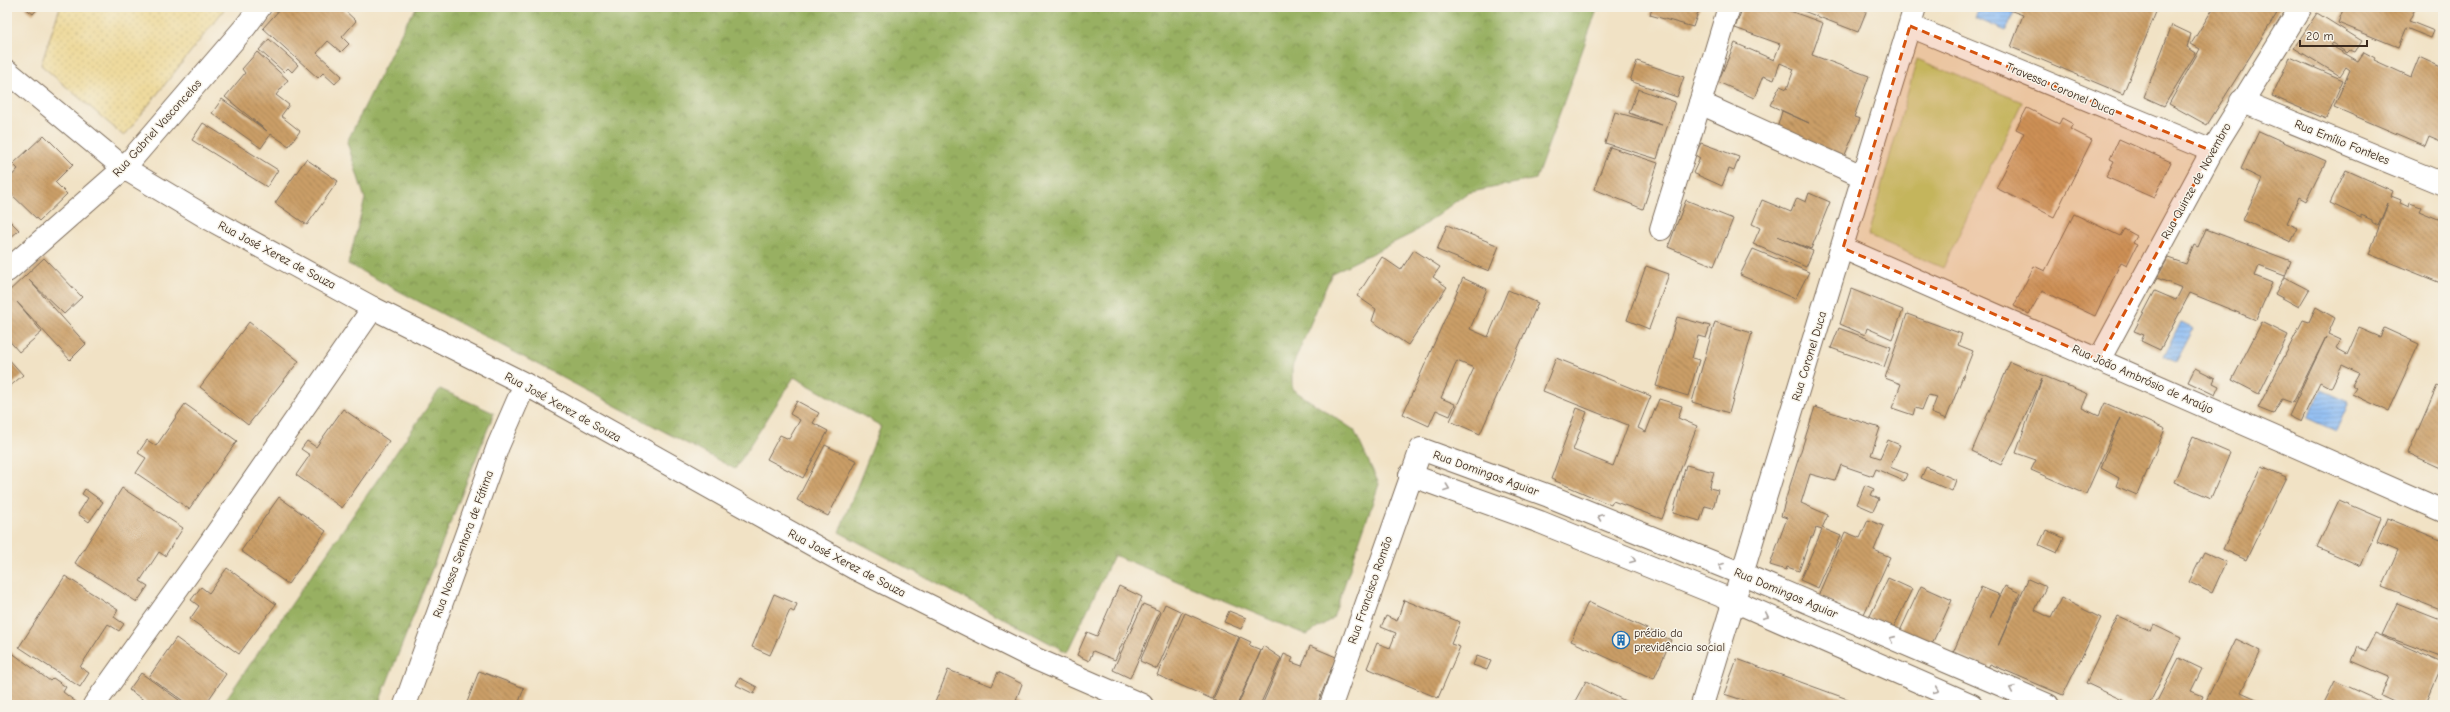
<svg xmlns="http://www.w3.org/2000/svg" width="2450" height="712" font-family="'Comic Neue',sans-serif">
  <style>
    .forest { fill: url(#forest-crowns); stroke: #6a6d40 }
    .sand { fill: url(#sand-dots); stroke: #94825e }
    .park { fill: #c0cd6f; stroke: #7e7c46 }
    .water { fill: url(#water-rules); stroke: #61728a }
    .building { fill: url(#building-back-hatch) }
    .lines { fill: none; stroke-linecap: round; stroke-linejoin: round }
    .minor-casing { stroke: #7b6a58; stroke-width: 24 }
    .minor { stroke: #fff; stroke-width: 22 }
    .oneway { stroke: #a79f9a }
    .marked { fill: #d7540e; fill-opacity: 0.2; stroke: #d7540e; stroke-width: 3; stroke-dasharray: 8 5; stroke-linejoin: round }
    .labels { text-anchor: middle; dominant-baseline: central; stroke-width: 3; stroke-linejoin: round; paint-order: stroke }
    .street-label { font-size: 12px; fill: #3b2a1e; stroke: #f7f3e8 }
    .poi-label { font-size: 12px; fill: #3b2a1e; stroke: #f7f3e8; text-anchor: start }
  </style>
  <defs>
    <pattern id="forest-crowns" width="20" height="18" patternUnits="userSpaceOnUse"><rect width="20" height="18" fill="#98b062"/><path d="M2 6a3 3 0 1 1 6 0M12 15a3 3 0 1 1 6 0" fill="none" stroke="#7d8f50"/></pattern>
    <pattern id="sand-dots" width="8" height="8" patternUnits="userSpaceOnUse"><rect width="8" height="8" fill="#eeda9e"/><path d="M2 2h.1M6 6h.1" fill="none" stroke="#cdbb88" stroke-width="1.8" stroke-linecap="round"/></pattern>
    <pattern id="water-rules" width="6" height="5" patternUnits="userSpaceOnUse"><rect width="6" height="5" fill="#87baf5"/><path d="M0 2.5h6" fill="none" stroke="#7097c6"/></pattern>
    <pattern id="building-back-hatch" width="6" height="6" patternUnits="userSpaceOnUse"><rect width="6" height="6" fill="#cb9f67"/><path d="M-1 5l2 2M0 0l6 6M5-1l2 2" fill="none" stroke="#a68254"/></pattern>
  </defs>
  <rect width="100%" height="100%" fill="#f7f3e8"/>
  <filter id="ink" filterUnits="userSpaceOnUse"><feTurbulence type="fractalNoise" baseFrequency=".025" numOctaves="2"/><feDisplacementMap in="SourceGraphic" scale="8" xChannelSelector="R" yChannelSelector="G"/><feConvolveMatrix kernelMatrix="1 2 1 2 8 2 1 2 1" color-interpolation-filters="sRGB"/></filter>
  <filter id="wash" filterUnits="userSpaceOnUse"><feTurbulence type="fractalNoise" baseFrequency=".012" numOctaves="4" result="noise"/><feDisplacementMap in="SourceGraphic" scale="16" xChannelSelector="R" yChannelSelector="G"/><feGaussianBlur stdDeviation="0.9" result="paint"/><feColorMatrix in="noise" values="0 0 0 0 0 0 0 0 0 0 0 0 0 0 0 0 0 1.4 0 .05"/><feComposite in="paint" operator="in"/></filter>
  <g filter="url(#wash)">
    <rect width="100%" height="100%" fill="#f1e2c5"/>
    <g class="forest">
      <path d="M417,7H1598L1536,179L1467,193L1413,233L1332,273L1292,367V389L1354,430L1379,484L1333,618L1307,635L1114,555L1067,652L839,532L881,426L794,377L735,469L348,264L365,199L347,142L406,23Z"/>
      <path d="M440,389L494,413L378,705H222Z"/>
    </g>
    <path class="sand" d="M60,7H226L124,136L41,65Z"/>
    <path class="park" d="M1917,59L2022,102L1943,268L1868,235Z"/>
    <g class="water">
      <path d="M1980,7H2001L2014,12L2006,31L1975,18Z"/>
      <path d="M2181,322L2194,328L2176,362L2164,356Z"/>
      <path d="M2322,390L2349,402L2336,431L2307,418Z"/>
    </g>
    <g id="blocks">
      <g class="building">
        <path d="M24,7H39L33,14Z"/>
        <path d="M282,7H341L356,21L342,37L349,44L341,52L328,41L317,53L342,76L335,84L323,73L318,78L263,28Z"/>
        <path d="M1652,7H1700L1693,27L1650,15Z"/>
        <path d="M1743,7H1779L1823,23L1812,55L1869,76L1854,117L1860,119L1842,162L1776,132L1782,111L1809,123L1770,105L1780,86L1787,89L1794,69L1780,63L1774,80L1763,76L1754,98L1718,82L1735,43L1774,60L1780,44L1735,28Z"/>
        <path d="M1793,7H1868L1858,32Z"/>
        <path d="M2001,7H2158L2123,94L2011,47L2023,15Z"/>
        <path d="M2214,7H2281L2207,125L2169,104L2200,49L2191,44Z"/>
        <path d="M2344,7H2416L2409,21L2434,31L2431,38L2406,28L2398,47L2338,23Z"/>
        <path d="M2317,13L2362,41L2355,52L2350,50L2347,53L2332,43L2330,45L2356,60L2358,61L2364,52L2375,58L2374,60L2411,77L2419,57L2443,68V142L2429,136L2425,146L2334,107L2350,70L2346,67L2340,76L2294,48Z"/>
        <path d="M2172,25L2191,34L2187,47L2196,53L2164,106L2144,97Z"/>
        <path d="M269,39L298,65L292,72L288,68L284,72L259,50Z"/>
        <path d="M257,52L288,80L276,95L289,105L281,116L300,131L289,146L271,134L261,148L212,113L222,99L267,131L225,97L245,73L242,69Z"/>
        <path d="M2290,57L2343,80L2326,119L2272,96Z"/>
        <path d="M1637,61L1684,77L1677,97L1630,81Z"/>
        <path d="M1638,89L1675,102L1657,159L1605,143L1615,112L1662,125L1629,113Z"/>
        <path d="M2027,108L2059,124L2062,118L2073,124L2070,129L2092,140L2054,217L1996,188L2024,133L2016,129Z"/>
        <path d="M203,123L278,170L267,187L192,140Z"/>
        <path d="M2259,131L2326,161L2306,201L2299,197L2287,223L2298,228L2291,242L2243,220L2262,179L2241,169Z"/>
        <path d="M44,135L73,164L55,182L67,194L39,221L7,190V181L18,169L13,164Z"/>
        <path d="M2119,139L2171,162L2154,198L2106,177L2114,161L2110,159Z"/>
        <path d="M1701,143L1739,157L1734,171L1729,169L1722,186L1693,173L1700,158L1695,155Z"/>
        <path d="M1610,147L1658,163L1643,209L1594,189Z"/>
        <path d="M306,159L338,181L307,225L275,203Z"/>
        <path d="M2346,170L2393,191L2391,196L2401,200L2400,203L2409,207L2410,203L2421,207L2419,211L2443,221V284L2369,254L2388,203L2378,226L2372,222V220L2361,215V218L2330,203Z"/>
        <path d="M1809,193L1830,202L1811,249L1777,236L1813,251L1806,267L1753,244L1760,228L1752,224L1762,200L1791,212L1797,198L1806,202Z"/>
        <path d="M1686,200L1733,219L1714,266L1668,247Z"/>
        <path d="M2074,214L2120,236L2124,229L2137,236L2133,243L2137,245L2127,265L2121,262L2095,316L2042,291L2029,314L2014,306L2034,266L2045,271Z"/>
        <path d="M7,218L19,230L7,241Z"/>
        <path d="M1447,225L1499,246L1489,271L1437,250Z"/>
        <path d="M2206,229L2291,261L2285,276L2259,266L2255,276L2272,283L2256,320L2190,293L2160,350L2141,341L2144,335L2134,331L2155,291L2176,300L2182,288L2157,278L2168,258L2186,264L2194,245L2198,247Z"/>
        <path d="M1753,249L1809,272L1795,299L1740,275Z"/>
        <path d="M1414,250L1440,267L1433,277L1447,287L1408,345L1372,321L1376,309L1357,296L1382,257L1401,270Z"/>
        <path d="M44,258L82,297L64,314L29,280L86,344L70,360L17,302L42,332L19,352L7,338V293Z"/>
        <path d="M1646,266L1669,274L1649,329L1627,320Z"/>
        <path d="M2284,277L2309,290L2299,307L2275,294Z"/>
        <path d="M1463,278L1487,289L1470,329L1488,337L1508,290L1538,303L1480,434L1450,421L1474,368L1457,361L1441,398L1455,404L1450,416L1436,410L1429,426L1403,414Z"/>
        <path d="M1851,289L1903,310L1892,339L1867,328L1865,335L1840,324Z"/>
        <path d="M2316,307L2335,318L2328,334L2341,340L2336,349L2347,355L2359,328L2380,337L2384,328L2419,344L2388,411L2352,394L2356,388L2352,385L2359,373L2342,365L2331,388L2320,382L2301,422L2289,416L2326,337L2293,403L2282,399L2273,414L2258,408L2303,320L2309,322Z"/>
        <path d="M1907,314L1962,334L1958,345L1973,351L1946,419L1931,413L1937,397L1928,395L1922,410L1915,408L1913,415L1892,408L1901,384L1885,378Z"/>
        <path d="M1677,317L1710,326L1706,338L1698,336L1692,358L1699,360L1688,396L1656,386Z"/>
        <path d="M249,322L299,361L248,425L200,387Z"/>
        <path d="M1715,322L1752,333L1729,413L1692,402Z"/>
        <path d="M2262,322L2288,335L2259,394L2232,380Z"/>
        <path d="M1839,328L1891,347L1884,367L1831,348Z"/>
        <path d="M7,357L23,375L7,389Z"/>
        <path d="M1556,358L1651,396L1638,428L1646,432L1659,399L1682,406L1678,418L1697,426L1662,519L1613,501L1611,505L1551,479L1577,408L1587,412L1573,450L1613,466L1628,425L1543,391Z"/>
        <path d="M2010,362L2088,394L2082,408L2099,416L2105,403L2165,429L2137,495L2116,486L2119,478L2101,468L2120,418L2086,494L2031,470L2036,460L2016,453L2042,379L2014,441L2001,465L1972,451Z"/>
        <path d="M2195,368L2215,378L2213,383L2219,386L2215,395L2188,382Z"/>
        <path d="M2437,386L2443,389V469L2408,453Z"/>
        <path d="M797,401L819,413L813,423L828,431L803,478L767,459L780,435L789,439L800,420L790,414Z"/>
        <path d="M185,404L237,441L189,509L136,473L146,458L138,453L147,440L156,446Z"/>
        <path d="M1815,407L1880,428L1871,455L1880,458L1888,440L1900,445L1890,467L1907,474L1904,481L1876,469L1873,476L1841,465L1835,481L1810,474L1801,503L1828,515L1822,528L1841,536L1818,588L1800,580L1822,530L1816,528L1813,537H1811L1799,571L1787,567L1786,570L1770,565L1787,518L1781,516L1786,498Z"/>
        <path d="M343,409L389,441L342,508L296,475L310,455L301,449L307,441L316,447Z"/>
        <path d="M2193,437L2230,453L2211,498L2174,482Z"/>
        <path d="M825,445L857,461L828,516L797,500Z"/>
        <path d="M1686,465L1714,472L1709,488L1718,490L1713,508L1705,506L1700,521L1673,513Z"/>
        <path d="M2262,466L2286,477L2246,560L2223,549Z"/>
        <path d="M1926,467L1956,480L1952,491L1921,478Z"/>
        <path d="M1865,485L1874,489L1871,495L1879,499L1873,511L1857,504Z"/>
        <path d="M122,488L183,528L165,556L159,552L140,581L148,586L137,602L75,563Z"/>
        <path d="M85,489L103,502L89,522L78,514L88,498L82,494Z"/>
        <path d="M279,497L326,531L288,584L241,551Z"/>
        <path d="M2339,500L2381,518L2361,566L2317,547Z"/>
        <path d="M2387,518L2443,541V611L2382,587L2398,551L2377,542Z"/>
        <path d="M1868,520L1884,526L1874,550L1890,557L1864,614L1818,596L1845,532L1860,538Z"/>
        <path d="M2046,530L2064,538L2057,553L2039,545Z"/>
        <path d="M2204,552L2226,562L2212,593L2189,582Z"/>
        <path d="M227,568L276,604L239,654L190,619L199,606L191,600L201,587L209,593Z"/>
        <path d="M65,576L118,610L114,617L124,624L119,631L108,624L80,667L89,673L80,687L19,647Z"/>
        <path d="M1888,578L1912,589L1893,629L1869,618Z"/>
        <path d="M2028,579L2046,587L2035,610L2051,618L2061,598L2101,618L2063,695L1990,664L1988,668L1953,653L1981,587L2000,595L1990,618L2005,586L2020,593L1998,646Z"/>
        <path d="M1119,586L1142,597L1115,660L1093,651L1089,661L1077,655L1087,632L1097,636Z"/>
        <path d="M1921,586L1952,600L1931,646L1900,631Z"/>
        <path d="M774,594L797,604L794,612L790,610L770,655L752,647Z"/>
        <path d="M1404,600L1460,622L1451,644L1460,647L1438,698L1367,668L1377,643L1390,648L1396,633L1381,627L1386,616L1397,621Z"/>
        <path d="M1588,602L1671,640L1654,679L1571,641Z"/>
        <path d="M2397,603L2443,621V652L2441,657L2382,635Z"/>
        <path d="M1143,604L1160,611L1130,678L1113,670Z"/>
        <path d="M1165,604L1182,612L1157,669L1140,661Z"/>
        <path d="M1229,611L1246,618L1241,629L1224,622Z"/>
        <path d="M1185,613L1239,637L1212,699L1157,675Z"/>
        <path d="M2118,616L2151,631L2154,625L2181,638L2149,705H2133L2086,683Z"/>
        <path d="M2375,633L2443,663L2425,705H2400L2381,696L2389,677L2352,661L2358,647L2366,651Z"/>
        <path d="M1240,637L1251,642L1249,645L1261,650L1237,705H1224L1213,700Z"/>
        <path d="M176,638L226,674L205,705H189L149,677Z"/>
        <path d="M2236,639L2261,651L2241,692L2263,702L2262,705H2204Z"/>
        <path d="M1263,646L1281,658L1260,705H1238Z"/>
        <path d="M1310,646L1336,657L1317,705H1262L1284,654L1293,658L1291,662L1302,666Z"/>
        <path d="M7,649L50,681L53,678L66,687L63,692L76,702L74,705H7Z"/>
        <path d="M1477,656L1491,661L1487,670L1473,665Z"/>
        <path d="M2179,658L2202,669L2191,691L2203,696L2199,705H2155Z"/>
        <path d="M1737,659L1864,705H1758L1724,694Z"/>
        <path d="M948,670L992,686L998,672L1022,684L1016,700L1027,705H934Z"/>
        <path d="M479,671L524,688L518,705H466Z"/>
        <path d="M141,673L186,705H151L129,690Z"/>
        <path d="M740,678L757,687L754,694L736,685Z"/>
        <path d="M1586,681L1633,705H1584L1575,701Z"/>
        <path d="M2335,681L2381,702L2379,705H2323Z"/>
      </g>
    </g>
  </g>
  <g filter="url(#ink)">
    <use href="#blocks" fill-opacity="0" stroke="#7b6a58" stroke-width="1"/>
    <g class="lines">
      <defs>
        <g id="minor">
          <path d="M1729,7L1700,103L1862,176"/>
          <path d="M1910,26L2212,151"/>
          <path d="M7,71L124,168L206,217L373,308L525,384L854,568L1036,659L1142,705"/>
          <path d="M2241,101L2443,184"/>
          <path d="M1661,229L1700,103"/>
          <path d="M1843,248L2443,511"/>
          <path d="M7,271L124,168L246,26L260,7"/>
          <path d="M2099,360L2212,151L2301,7"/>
          <path d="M1410,475L1540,522L1734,601L1972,705"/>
          <path d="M94,705L205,550L373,308"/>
          <path d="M405,705L498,446L525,384"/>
          <path d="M1331,705L1421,449L1549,496L1742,574L2048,705"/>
          <path d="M1702,705L1915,7"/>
        </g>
      </defs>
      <use href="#minor" class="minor-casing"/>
      <use href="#minor" class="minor"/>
    </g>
    <defs><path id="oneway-chevron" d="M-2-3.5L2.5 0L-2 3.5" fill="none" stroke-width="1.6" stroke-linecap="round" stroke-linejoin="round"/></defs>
    <g class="oneway">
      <use href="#oneway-chevron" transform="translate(1447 488) rotate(20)"/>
      <use href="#oneway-chevron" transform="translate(1600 517) rotate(-158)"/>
      <use href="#oneway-chevron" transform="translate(1633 560) rotate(22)"/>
      <use href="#oneway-chevron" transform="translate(1721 566) rotate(-159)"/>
      <use href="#oneway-chevron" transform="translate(1766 616) rotate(24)"/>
      <use href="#oneway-chevron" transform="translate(1892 639) rotate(-156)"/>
      <use href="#oneway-chevron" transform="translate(2012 689) rotate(-156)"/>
      <use href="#oneway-chevron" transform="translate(1937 690) rotate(23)"/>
    </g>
  </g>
  <path class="marked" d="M1910,26L2212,151L2099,360L1843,248Z"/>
  <defs>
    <symbol id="building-ring" viewBox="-11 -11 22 22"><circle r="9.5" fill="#f7f3e8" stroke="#1f6fb2" stroke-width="1.5"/><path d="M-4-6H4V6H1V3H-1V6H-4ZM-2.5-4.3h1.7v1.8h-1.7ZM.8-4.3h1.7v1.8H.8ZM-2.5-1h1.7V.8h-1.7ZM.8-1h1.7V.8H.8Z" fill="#1f6fb2"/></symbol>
  </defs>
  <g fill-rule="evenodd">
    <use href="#building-ring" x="1611" y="630" width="20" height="20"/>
  </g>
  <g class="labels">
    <g class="street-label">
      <text transform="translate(2061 89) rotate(23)">Travessa Coronel Duca</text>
      <text transform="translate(157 128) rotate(-48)">Rua Gabriel Vasconcelos</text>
      <text transform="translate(2342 142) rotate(22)">Rua Emílio Fonteles</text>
      <text transform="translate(2196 181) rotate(-61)">Rua Quinze de Novembro</text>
      <text transform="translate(277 255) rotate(28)">Rua José Xerez de Souza</text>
      <text transform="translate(1809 356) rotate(-73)">Rua Coronel Duca</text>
      <text transform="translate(2143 379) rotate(24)">Rua João Ambrósio de Araújo</text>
      <text transform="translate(563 407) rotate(29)">Rua José Xerez de Souza</text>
      <text transform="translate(1486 473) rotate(20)">Rua Domingos Aguiar</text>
      <text transform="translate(463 544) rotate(-70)">Rua Nossa Senhora de Fátima</text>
      <text transform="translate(847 563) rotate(28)">Rua José Xerez de Souza</text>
      <text transform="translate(1370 590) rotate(-71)">Rua Francisco Romão</text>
      <text transform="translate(1786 593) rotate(23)">Rua Domingos Aguiar</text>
    </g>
    <g class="poi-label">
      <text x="1634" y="633">prédio da<tspan x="1634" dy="14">previdência social</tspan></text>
    </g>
  </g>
  <rect width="2450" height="712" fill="none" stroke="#f7f3e8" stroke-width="24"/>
  <path d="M2300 40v6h67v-6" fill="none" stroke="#3b2a1e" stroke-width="2"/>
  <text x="2306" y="40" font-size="12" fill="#3b2a1e" stroke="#f7f3e8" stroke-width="3" paint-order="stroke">20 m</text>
</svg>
